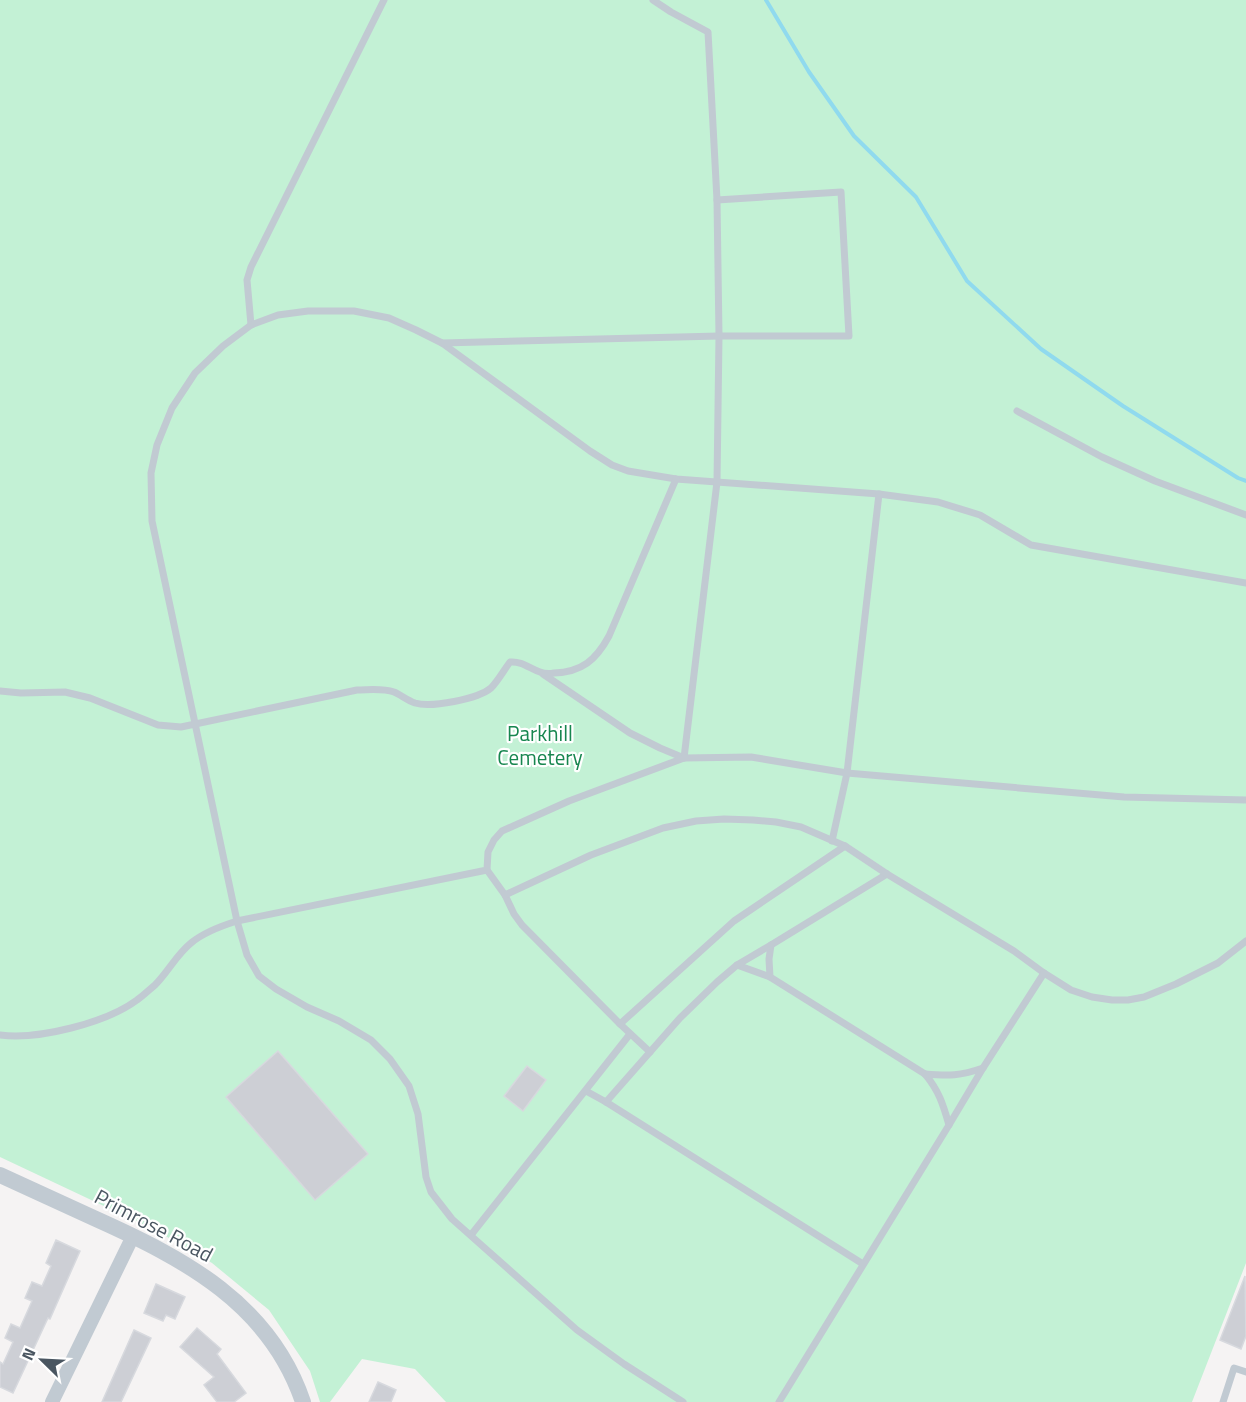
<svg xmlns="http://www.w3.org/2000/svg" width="1246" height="1402" font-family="'Titillium Web',sans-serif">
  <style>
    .green { fill: #c3f1d5 }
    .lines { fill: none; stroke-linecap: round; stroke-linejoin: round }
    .stream { stroke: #90daee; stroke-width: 4 }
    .building { fill: #cdcfd5; stroke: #d7d9de; stroke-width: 1.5 }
    .service { stroke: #c1cad2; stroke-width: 7 }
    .minor { stroke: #c1cad2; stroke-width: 14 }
    .tertiary { stroke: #c1cad2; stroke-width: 16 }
    .labels { text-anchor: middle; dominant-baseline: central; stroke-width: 4.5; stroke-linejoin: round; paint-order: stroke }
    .park-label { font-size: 21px; fill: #17864f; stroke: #fff }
    .street-label { font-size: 21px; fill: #4a5661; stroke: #fff }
  </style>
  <rect width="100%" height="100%" fill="#f5f3f3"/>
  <path class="green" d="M0,0H1246V1263L1192,1402H446L415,1369L362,1359L330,1402H320L310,1371L269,1310L212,1263L157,1231L0,1157Z"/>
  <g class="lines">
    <path class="stream" d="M766,0L809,72L854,136L916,197L967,281L1041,349L1123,406L1238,478L1246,481"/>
  </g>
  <g class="building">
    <path d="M278,1051L368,1154L315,1200L226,1097Z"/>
    <path d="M527,1066L546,1080L523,1111L504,1096Z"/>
    <path d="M56,1240L80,1251L50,1319L48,1318L13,1393L0,1387V1362L3,1364L13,1342L5,1338L11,1324L20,1328L32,1301L25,1298L32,1282L42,1286L51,1266L46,1263Z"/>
    <path d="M1245,1276L1246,1336L1241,1349L1220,1340Z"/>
    <path d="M156,1284L185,1297L175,1319L166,1315L163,1321L144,1313Z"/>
    <path d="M197,1328L221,1349L217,1354L246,1393L234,1402H217L204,1385L214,1377L180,1347Z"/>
    <path d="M134,1330L151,1338L121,1402H102Z"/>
    <path d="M378,1382L396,1390L391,1402H369Z"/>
  </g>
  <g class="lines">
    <g class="service">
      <path d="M251,325L247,280L251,267L384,0"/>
      <path d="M442,343L590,451L612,465L628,471L676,479L879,494L938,502L980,515L1031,545L1246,583"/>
      <path d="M1017,411L1102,457L1155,481L1246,515"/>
      <path d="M543,674L630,733L660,748L684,758L717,482L719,336L717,200L708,32L671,12L653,0"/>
      <path d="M0,691L21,693L65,692L90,698L158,725L181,727L357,690C369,690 382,688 394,692C401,695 407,700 415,703C431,708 478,699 491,688C498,681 504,670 510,662C522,661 529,668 540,672C545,674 549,674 554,673C582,672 596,660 609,636L676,479"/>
      <path d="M832,841L847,773L879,494"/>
      <path d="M487,870L505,895L514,914L522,925L620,1024L650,1052"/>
      <path d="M887,874L771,945L769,959L770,977L925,1074C939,1091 943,1104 949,1125"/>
      <path d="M505,895L591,855L663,828L696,821L724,819L753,820L776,822L801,827L845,846L887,874L1014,951L1044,973L1071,990L1092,997L1112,1000H1128L1144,997L1176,984L1218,963L1246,941"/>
      <path d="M737,965L770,977"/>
      <path d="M620,1024L734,921L845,846"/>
      <path d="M0,1035C38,1040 106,1023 137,1000C143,996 149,990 155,985C168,972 177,954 191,943C204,932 221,926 237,921L487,870L488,852L494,840L502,831L569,801L684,758L751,757L847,773L1124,797L1246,800"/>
      <path d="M925,1074C949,1076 960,1076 983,1068"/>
      <path d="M586,1091L606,1102L863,1264"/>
      <path d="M606,1102L680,1018L717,982L737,965L771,945"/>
      <path d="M471,1235L630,1034"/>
      <path d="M683,1402L624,1364L577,1330L452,1219L431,1192L426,1177L418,1114L409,1086L390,1059L371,1040L339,1021L307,1007L276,989L259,976L247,955L237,921L152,521L151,473L157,445L172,408L195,373L223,346L251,325L278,315L308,311H354L389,318L416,330L442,343L719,336H849L841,192L717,200"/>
      <path d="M779,1402L949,1125L983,1068L1044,973"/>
      <path d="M1223,1402L1234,1368L1246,1372"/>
    </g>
    <path class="minor" d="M52,1402L133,1236"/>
    <path class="tertiary" d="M0,1175C32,1190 64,1204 96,1219C185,1259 270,1304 303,1402"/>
  </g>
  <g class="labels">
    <g class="park-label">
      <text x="540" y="733">Parkhill<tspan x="540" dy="24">Cemetery</tspan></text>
    </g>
    <g class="street-label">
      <text transform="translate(154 1225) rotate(28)">Primrose Road</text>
    </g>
  </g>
  <g transform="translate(42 1360) rotate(294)" stroke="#ffffff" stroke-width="4.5" paint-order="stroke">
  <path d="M0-4.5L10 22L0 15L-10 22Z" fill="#4a5661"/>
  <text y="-9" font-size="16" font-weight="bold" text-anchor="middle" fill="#4a5661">N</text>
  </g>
</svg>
